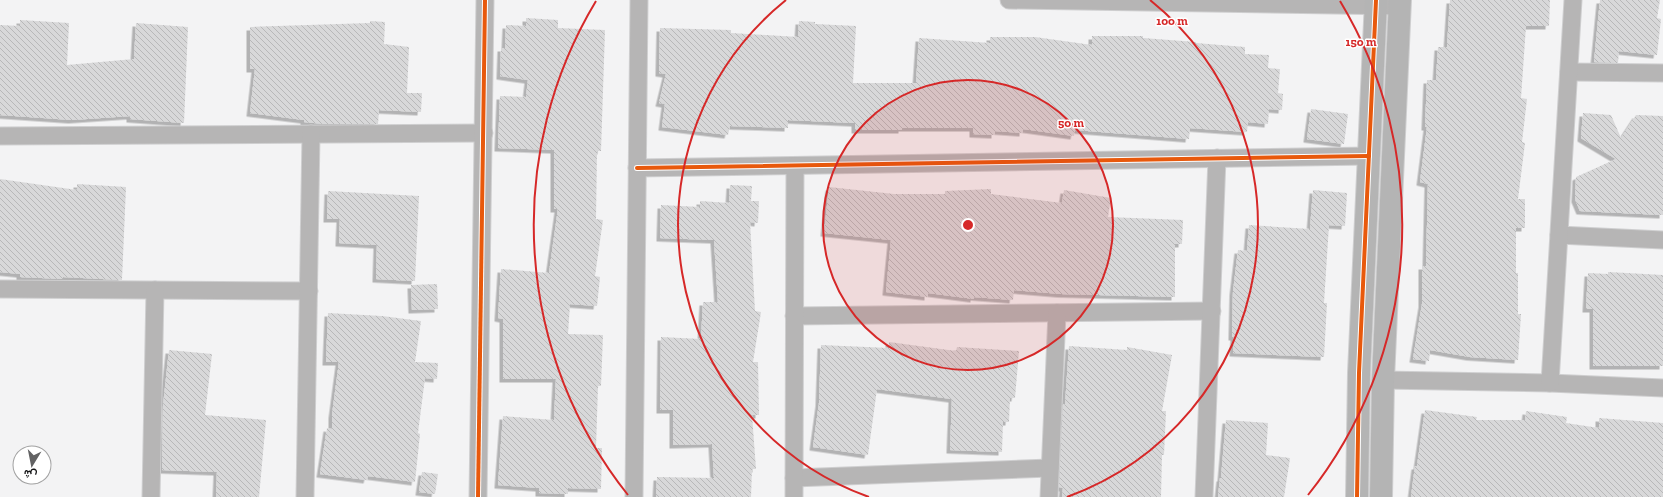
<svg xmlns="http://www.w3.org/2000/svg" width="1663" height="497" font-family="'Zilla Slab',Vazirmatn,serif">
  <style>
    .building { fill: url(#building-back-hatch); filter: url(#shadow) }
    .lines { fill: none; stroke-linecap: round; stroke-linejoin: round }
    .street-casing { stroke: #cfcfd0; stroke-width: 19 }
    .secondary-casing { stroke: #cfcfd0; stroke-width: 24 }
    .street { stroke: #b6b5b5; stroke-width: 17 }
    .secondary { stroke: #b4b4b4; stroke-width: 22 }
    .cycleway-casing { stroke: #fff; stroke-width: 6 }
    .cycleway { stroke: #e8590c; stroke-width: 4 }
    .ring { fill: none; stroke: #d62828; stroke-width: 2 }
    .centre { fill: #d62828; stroke: #fff; stroke-width: 2 }
    .ring-label { font-size: 12px; text-anchor: middle; font-weight: bold; fill: #d62828; stroke: #fff; stroke-width: 3; stroke-linejoin: round; paint-order: stroke }
  </style>
  <defs>
    <pattern id="building-back-hatch" width="6" height="6" patternUnits="userSpaceOnUse"><rect width="6" height="6" fill="#d8d8d9"/><path d="M-1 5l2 2M0 0l6 6M5-1l2 2" fill="none" stroke="#b8b8b9"/></pattern>
    <filter id="shadow"><feDropShadow dx="-3.5" dy="3.5" stdDeviation="0" flood-color="#0004"/></filter>
  </defs>
  <rect width="100%" height="100%" fill="#f3f3f4"/>
  <g class="building">
    <path d="M1450,0H1550L1549,26H1526L1521,98L1527,99L1522,142L1525,143L1518,199H1525V228H1516V273H1518V314H1521L1518,360L1470,357L1430,350L1429,361L1413,359L1422,304V266H1426L1428,184L1420,182L1427,127H1425L1427,80H1436L1438,47H1447Z"/>
    <path d="M1600,0H1660L1657,18L1661,19L1657,55L1619,51L1618,63L1594,62Z"/>
    <path d="M526,18L558,20V28L605,30L601,151H597L596,219L603,220L595,276L600,277L597,306L570,304L568,334L603,335L601,386H598L596,448H602L601,489L568,488V494L539,493V488L498,485L503,416L554,420L556,379H503V319L498,318L501,269L549,273L558,209H554V150L498,148L500,96L526,97L528,80L500,76L501,48H505L506,25L526,26Z"/>
    <path d="M20,20L69,23L67,65L134,59L136,23L188,27L184,123L130,119V116L72,120L0,115V25L20,26Z"/>
    <path d="M370,21L385,22L384,44L409,47L407,93H422L421,112L379,110L378,124H324L304,122V120L250,113L255,69H250V27L370,23Z"/>
    <path d="M799,21L815,22V24L856,26L853,83H916L919,38L990,43V37H1035L1092,45V36H1143V38L1196,42V43L1245,47V54L1269,55L1268,68L1280,69L1278,93L1283,94L1282,110L1269,109L1268,124L1248,122L1247,132L1190,128L1189,139L1075,130L1074,136L1023,129V133L995,131V135L973,134V128H902V130H855V123L788,120V128L730,126L728,135L662,127L665,104L659,103L666,74L659,73L660,28L731,30V33L798,37Z"/>
    <path d="M1311,109L1348,114L1344,144L1307,139Z"/>
    <path d="M1583,113L1611,115L1621,138L1636,115L1663,116V215L1580,211L1575,199L1576,177L1616,159L1581,138Z"/>
    <path d="M0,179L77,190V184L126,187L122,280L63,277V279L20,277V274L0,272Z"/>
    <path d="M730,185L752,186L751,201H759L758,223L750,222L755,311L761,312L753,362H758L759,415H752L756,469H752L751,497H656L657,477L714,478L712,444L673,445V410H660L661,337L701,339L703,302H718L714,240L660,238L661,205L700,207V201L729,203Z"/>
    <path d="M829,187L894,194H945V191L991,189V194L1062,203L1064,190L1111,198L1108,217L1183,220L1182,244H1175V297L1061,294L1014,290L1013,300L974,297V299L928,293V297L886,292L891,240L824,233Z"/>
    <path d="M1313,190L1347,193L1345,226L1329,225L1324,303H1327L1324,357L1233,353L1234,337H1232L1233,292L1238,250L1247,251L1249,225L1310,229Z"/>
    <path d="M328,191L419,196L415,281L376,279L377,245L339,243L340,219H327Z"/>
    <path d="M1608,272L1663,275V366H1593V309H1586L1588,273L1608,274Z"/>
    <path d="M437,284L438,309L412,310L411,285Z"/>
    <path d="M328,313L382,316L421,321L415,362L438,363L437,379L425,378L418,433L420,434L415,482L368,476L367,480L320,474L327,428L332,429V415L339,362H326Z"/>
    <path d="M889,342L956,351L957,347L1019,351L1015,398H1010L1009,422H1003L1002,452L950,450L952,399L877,389L868,455L813,447L819,403L821,345L889,348Z"/>
    <path d="M1069,346L1127,350V347L1172,355L1162,411H1166L1164,455H1162L1161,497H1062L1063,488L1059,487L1063,404L1065,405Z"/>
    <path d="M169,350L212,354L205,415L266,420L259,497H216L217,472L162,470L163,406Z"/>
    <path d="M1425,410L1477,417L1476,420H1525L1526,411L1567,417L1566,423L1599,428V418L1663,423V497H1411L1415,466H1417Z"/>
    <path d="M1226,420L1268,423L1266,455L1290,458L1284,497H1218L1220,478H1221Z"/>
    <path d="M422,472L438,474L435,494L419,492Z"/>
  </g>
  <g class="lines">
    <defs>
      <g id="street">
        <path d="M1009,0L1400,6"/>
        <path d="M1569,72L1663,73"/>
        <path d="M0,136L484,133"/>
        <path d="M637,168L1369,156"/>
        <path d="M1559,235L1663,240"/>
        <path d="M0,289L309,291"/>
        <path d="M794,316L1212,311"/>
        <path d="M1383,380L1550,383L1663,388"/>
        <path d="M1550,383L1573,0"/>
        <path d="M794,478L1050,468"/>
        <path d="M151,497L155,290"/>
        <path d="M305,497L311,134"/>
        <path d="M478,497L485,0"/>
        <path d="M634,497L639,0"/>
        <path d="M794,497L795,166"/>
        <path d="M1049,497L1057,313"/>
        <path d="M1204,497L1217,158"/>
      </g>
      <g id="secondary">
        <path d="M1357,497L1359,373L1376,0"/>
        <path d="M1381,497L1383,380L1400,0"/>
      </g>
    </defs>
    <use href="#street" class="street-casing"/>
    <use href="#secondary" class="secondary-casing"/>
    <use href="#street" class="street"/>
    <use href="#secondary" class="secondary"/>
    <defs>
      <g id="cycleway">
        <path d="M637,168L1369,156"/>
        <path d="M478,497L485,0"/>
        <path d="M1357,497L1359,373L1376,0"/>
      </g>
    </defs>
    <use href="#cycleway" class="cycleway-casing"/>
    <use href="#cycleway" class="cycleway"/>
  </g>
  <circle cx="968" cy="225" r="145" fill="#d62828" fill-opacity=".12"/>
  <g class="ring">
    <circle cx="968" cy="225" r="145"/>
    <path d="M869 497A289 289 0 0 1 786 0M1150 0A289 289 0 0 1 1067 497"/>
    <path d="M628 495A434 434 0 0 1 596 1M1340 1A434 434 0 0 1 1308 495"/>
  </g>
  <circle cx="968" cy="225" r="6" class="centre"/>
  <g class="ring-label">
    <text x="1172" y="25">100 m</text>
    <text x="1361" y="46">150 m</text>
    <text x="1071" y="127">50 m</text>
  </g>
  <g transform="translate(32 465) rotate(190)"><circle r="19" fill="#ffffff" stroke="#a1a1a1"/>
  <path d="M0-3L7 15L0 10L-7 15Z" fill="#626263"/>
  <text y="-6" font-size="11" font-weight="bold" text-anchor="middle" fill="#141415">ش</text>
  </g>
</svg>
